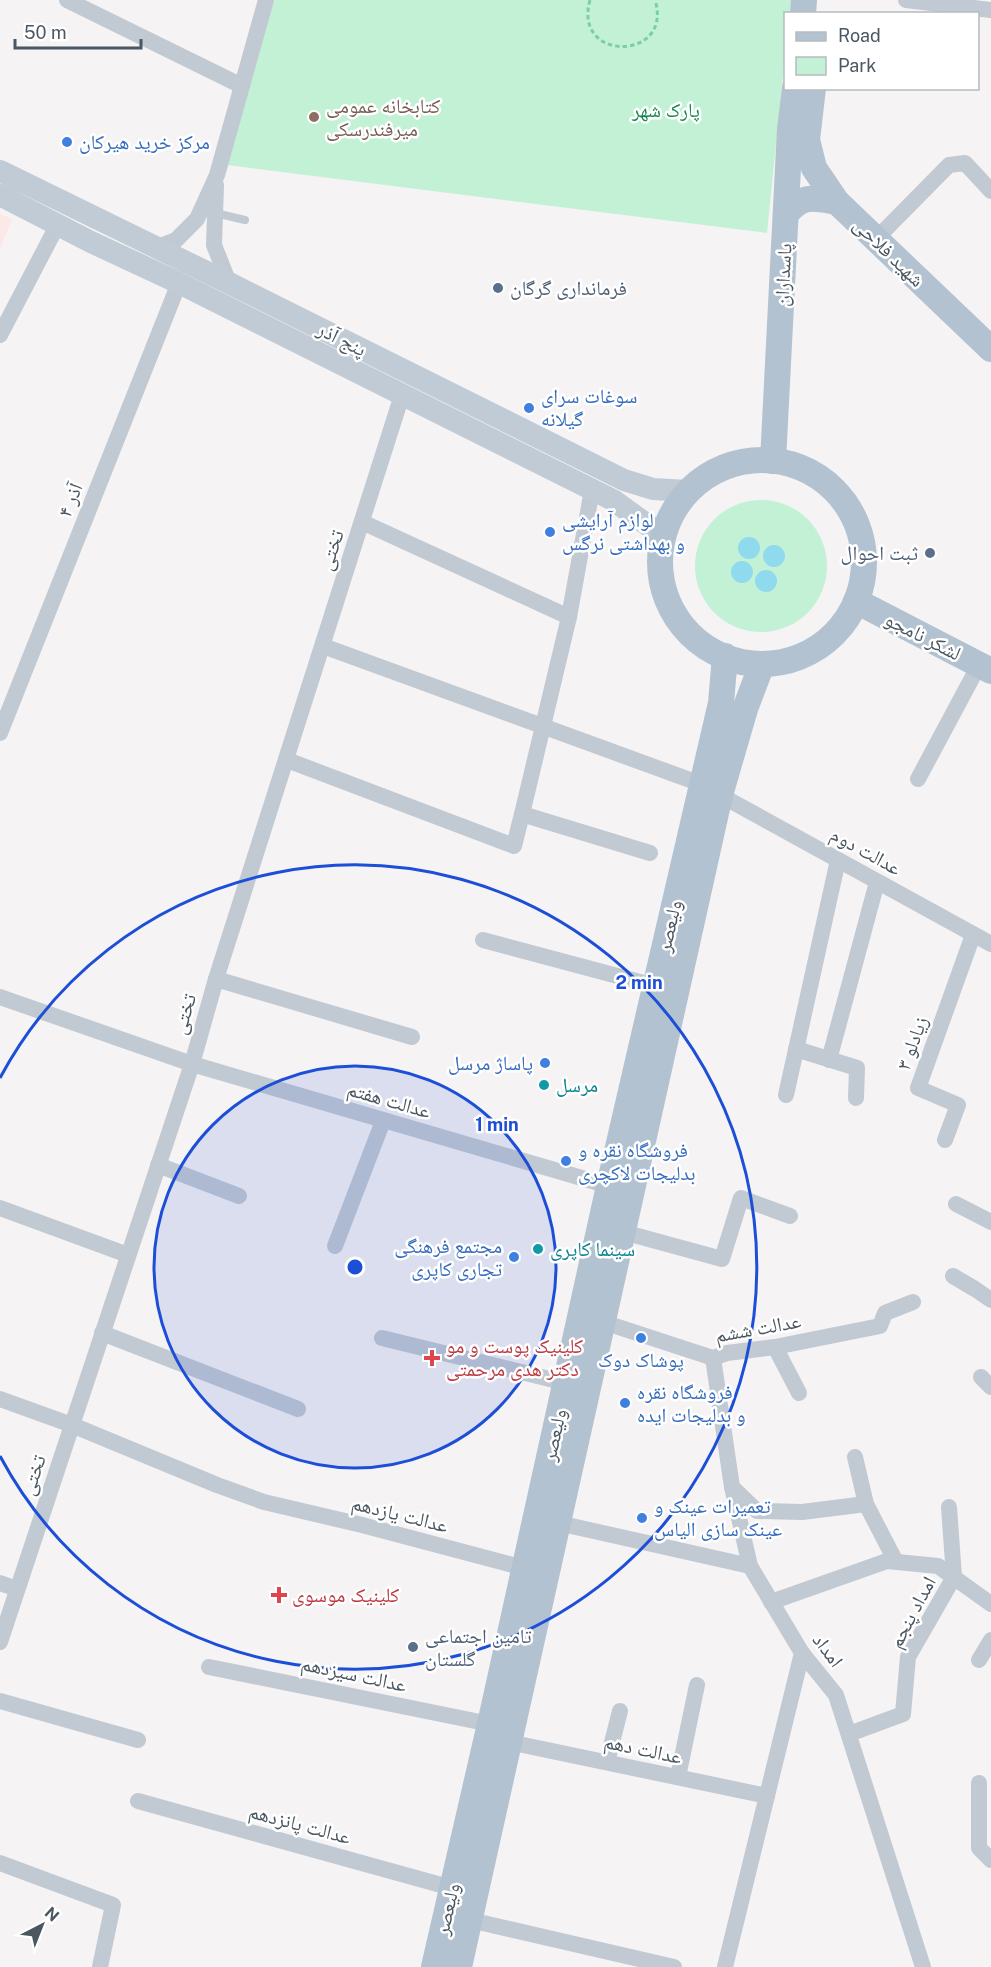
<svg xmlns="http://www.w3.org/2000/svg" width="991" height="1967" font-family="'Public Sans','Noto Naskh Arabic',sans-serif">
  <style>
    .medical { fill: #fce8e6 }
    .green { fill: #c3f1d5 }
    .water { fill: #90daee }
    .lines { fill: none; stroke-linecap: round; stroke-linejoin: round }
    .path { stroke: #7ad0a6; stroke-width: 3; stroke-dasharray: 4.5 3; stroke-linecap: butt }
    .lane { stroke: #c1cad2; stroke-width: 8 }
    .street { stroke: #c1cad2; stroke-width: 16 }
    .secondary { stroke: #c1cbd6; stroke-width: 22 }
    .primary { stroke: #b3c2d1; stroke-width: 26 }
    .ring { fill: none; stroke: #1d4ed8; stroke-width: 3 }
    .education-dot { fill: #8d6e63; stroke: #fff; stroke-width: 2 }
    .shop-dot { fill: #3f7fe0; stroke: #fff; stroke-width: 2 }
    .service-dot { fill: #5c6f8a; stroke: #fff; stroke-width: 2 }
    .culture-dot { fill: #0f9aa8; stroke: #fff; stroke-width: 2 }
    .health-dot { fill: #e0444e; stroke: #fff; stroke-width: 2 }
    .labels { text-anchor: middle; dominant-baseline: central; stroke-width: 5; stroke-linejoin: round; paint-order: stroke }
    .education-label { font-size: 20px; fill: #785e54; stroke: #fff; text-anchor: start }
    .park-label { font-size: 20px; fill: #17864f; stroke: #fff }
    .shop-label { font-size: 20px; fill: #366cbe; stroke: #fff; text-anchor: start }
    .street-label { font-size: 20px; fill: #4a5661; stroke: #fff }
    .service-label { font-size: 20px; fill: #4e5e75; stroke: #fff; text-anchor: start }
    .culture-label { font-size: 20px; fill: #0d838f; stroke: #fff; text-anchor: start }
    .health-label { font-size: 20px; fill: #be3a42; stroke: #fff; text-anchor: start }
    .centre { fill: #1d4ed8; stroke: #fff; stroke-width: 3 }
    .ring-label { font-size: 18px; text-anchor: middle; font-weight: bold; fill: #1d4ed8; stroke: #fff; stroke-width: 5; stroke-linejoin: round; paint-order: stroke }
  </style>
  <rect width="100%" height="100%" fill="#f5f3f3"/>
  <path class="medical" d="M0,214L12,219L0,249Z"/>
  <g class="green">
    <path d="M274,0H792L790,13L786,14L785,57L767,233L227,165Z"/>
    <circle cx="761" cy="566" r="66"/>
  </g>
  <g class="water">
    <circle cx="749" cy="548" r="11"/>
    <circle cx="774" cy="556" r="11"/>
    <circle cx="742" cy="572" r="11"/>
    <circle cx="766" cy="581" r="11"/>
  </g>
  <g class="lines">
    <path class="path" d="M590,0C572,63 674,61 655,0"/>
    <path class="lane" d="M215,213L245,220"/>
    <g class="street">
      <path d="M67,0L242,86"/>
      <path d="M906,0L991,10"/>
      <path d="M216,185L214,245L229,283"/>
      <path d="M876,239L949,165L965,163L991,191"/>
      <path d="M156,248L176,240L197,219L217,175L266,0"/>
      <path d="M0,335L58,224"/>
      <path d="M592,490L569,617L522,814L650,853"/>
      <path d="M362,522L569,617"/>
      <path d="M323,646L701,784"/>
      <path d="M0,733L179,283"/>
      <path d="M287,760L514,846L522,814"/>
      <path d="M918,779L979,665"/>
      <path d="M720,795L991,944"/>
      <path d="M483,940L655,986"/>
      <path d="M216,979L412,1037"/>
      <path d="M0,997L192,1064L609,1186"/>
      <path d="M796,1049L857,1068L856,1098"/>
      <path d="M829,1060L877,882"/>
      <path d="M786,1095L838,860"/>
      <path d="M945,1140L958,1105L918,1088L973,935"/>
      <path d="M158,1165L239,1196"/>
      <path d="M956,1204L991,1222"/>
      <path d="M0,1208L128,1255"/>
      <path d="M623,1232L722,1259L741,1198L790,1216"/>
      <path d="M335,1246L383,1121"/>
      <path d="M953,1276L975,1289L991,1300"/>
      <path d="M603,1322L713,1358L727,1353L775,1347L880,1326L885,1313L913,1302"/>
      <path d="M102,1333L298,1409"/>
      <path d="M382,1338L566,1383"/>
      <path d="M775,1347L799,1393"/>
      <path d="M713,1358L732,1487L750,1566L802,1653L836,1695L923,1967"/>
      <path d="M981,1377L991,1387"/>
      <path d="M0,1399L72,1425L217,1485L264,1502L362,1525L524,1568"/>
      <path d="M855,1457L866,1504L896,1562"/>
      <path d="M732,1487L757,1511L802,1512L866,1504"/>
      <path d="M558,1523L750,1566"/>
      <path d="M0,1583L17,1589"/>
      <path d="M771,1602L887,1561L938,1566L991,1604"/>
      <path d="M0,1642L192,1064L216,979L402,395"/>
      <path d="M979,1660L991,1640"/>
      <path d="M209,1667L490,1724"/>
      <path d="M0,1701L138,1740"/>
      <path d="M849,1734L903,1714L908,1657L954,1577L949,1507"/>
      <path d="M509,1742L767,1796"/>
      <path d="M607,1762L620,1711"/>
      <path d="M678,1777L697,1685"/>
      <path d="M979,1783V1848L991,1860"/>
      <path d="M138,1801L452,1888"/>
      <path d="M0,1863L113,1905L100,1967"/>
      <path d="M470,1920L674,1967"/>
      <path d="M725,1967L802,1653"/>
    </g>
    <g class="secondary">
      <path d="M0,171L229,283L624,480L653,489L688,491"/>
      <path d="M0,195L91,242L179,283L613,500L663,536"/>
    </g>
    <g class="primary">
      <path d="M803,14L804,0"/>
      <path d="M813,88L807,140L814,168L837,202L991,349"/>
      <path d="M786,214C803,194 813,198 837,202"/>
      <circle cx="762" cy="562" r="102"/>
      <path d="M773,461L790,129L795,88"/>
      <path d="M856,601L991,671"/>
      <path d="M434,1967L490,1724L609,1186L721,703L725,656"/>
      <path d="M459,1967L720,795L745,709L762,664"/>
    </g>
  </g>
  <circle cx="355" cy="1267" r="201" fill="#1d4ed8" fill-opacity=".12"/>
  <g class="ring">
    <circle cx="355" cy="1267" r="201"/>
    <path d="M0 1078A402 402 0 1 1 0 1456"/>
  </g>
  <circle class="education-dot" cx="314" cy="117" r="6"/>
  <g class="shop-dot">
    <circle cx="67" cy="142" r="6"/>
    <circle cx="529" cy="408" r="6"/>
    <circle cx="550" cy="532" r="6"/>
    <circle cx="545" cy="1063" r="6"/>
    <circle cx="566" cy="1161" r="6"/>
    <circle cx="514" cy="1257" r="6"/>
    <circle cx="641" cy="1338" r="6"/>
    <circle cx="625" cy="1403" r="6"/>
    <circle cx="642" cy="1518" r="6"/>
  </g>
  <g class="service-dot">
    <circle cx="498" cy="288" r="6"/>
    <circle cx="930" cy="553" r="6"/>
    <circle cx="413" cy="1647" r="6"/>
  </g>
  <g class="culture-dot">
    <circle cx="544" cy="1085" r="6"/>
    <circle cx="538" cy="1249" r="6"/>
  </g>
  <g class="health-dot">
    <path d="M429 1349h6v6h6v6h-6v6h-6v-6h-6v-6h6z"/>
    <path d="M276 1586h6v6h6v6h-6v6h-6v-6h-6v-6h6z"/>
  </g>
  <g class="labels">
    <g class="education-label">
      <text x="326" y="106">کتابخانه عمومی<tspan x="326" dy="23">میرفندرسکی</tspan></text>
    </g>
    <g class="park-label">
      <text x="666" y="110">پارک شهر</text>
    </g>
    <g class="shop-label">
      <text x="79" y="142">مرکز خرید هیرکان</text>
      <text x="541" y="396">سوغات سرای<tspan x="541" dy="23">گیلانه</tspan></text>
      <text x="562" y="520">لوازم آرایشی<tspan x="562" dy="23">و بهداشتی نرگس</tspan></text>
      <text x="533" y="1063" text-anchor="end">پاساژ مرسل</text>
      <text x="578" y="1150">فروشگاه نقره و<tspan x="578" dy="23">بدلیجات لاکچری</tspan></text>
      <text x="502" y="1246" text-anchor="end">مجتمع فرهنگی<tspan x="502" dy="23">تجاری کاپری</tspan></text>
      <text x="641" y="1360" text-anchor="middle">پوشاک دوک</text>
      <text x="637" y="1392">فروشگاه نقره<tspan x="637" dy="23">و بدلیجات ایده</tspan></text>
      <text x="654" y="1506">تعمیرات عینک و<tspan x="654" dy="23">عینک سازی الیاس</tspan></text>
    </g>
    <g class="street-label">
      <text transform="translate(889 252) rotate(44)">شهید فلاحی</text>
      <text transform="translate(783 275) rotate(-87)">پاسداران</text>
      <text transform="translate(342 339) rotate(27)">پنج آذر</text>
      <text transform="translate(70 500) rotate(-68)">آذر ۴</text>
      <text transform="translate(331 550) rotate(-72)">تختی</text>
      <text transform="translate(923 636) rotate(27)">لشکر نامجو</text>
      <text transform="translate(866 851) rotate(29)">عدالت دوم</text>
      <text transform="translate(669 926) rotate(-77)">ولیعصر</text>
      <text transform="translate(184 1014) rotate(-74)">تختی</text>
      <text transform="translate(912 1043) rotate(-70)">زیادلو ۳</text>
      <text transform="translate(389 1100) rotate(16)">عدالت هفتم</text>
      <text transform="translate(758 1328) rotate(-10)">عدالت ششم</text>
      <text transform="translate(554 1435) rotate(-78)">ولیعصر</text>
      <text transform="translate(33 1475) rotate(-72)">تختی</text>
      <text transform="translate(400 1514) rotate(14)">عدالت یازدهم</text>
      <text transform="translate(912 1612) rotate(-62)">امداد پنجم</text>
      <text transform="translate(828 1650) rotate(53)">امداد</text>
      <text transform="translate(354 1674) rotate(12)">عدالت سیزدهم</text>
      <text transform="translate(643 1749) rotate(12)">عدالت دهم</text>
      <text transform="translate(300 1824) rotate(15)">عدالت پانزدهم</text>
      <text transform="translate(447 1909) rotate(-77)">ولیعصر</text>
    </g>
    <g class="service-label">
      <text x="510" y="288">فرمانداری گرگان</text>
      <text x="918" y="553" text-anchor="end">ثبت احوال</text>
      <text x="425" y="1636">تامین اجتماعی<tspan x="425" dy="23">گلستان</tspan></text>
    </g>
    <g class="culture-label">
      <text x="556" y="1085">مرسل</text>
      <text x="550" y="1249">سینما کاپری</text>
    </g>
    <g class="health-label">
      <text x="446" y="1346">کلینیک پوست و مو<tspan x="446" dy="23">دکتر هدی مرحمتی</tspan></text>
      <text x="292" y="1595">کلینیک موسوی</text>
    </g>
  </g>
  <circle cx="355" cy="1267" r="9" class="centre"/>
  <g class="ring-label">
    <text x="639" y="989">2 min</text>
    <text x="497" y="1131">1 min</text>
  </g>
  <rect x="784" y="12" width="195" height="78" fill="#ffffff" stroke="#b7bbc0" stroke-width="1.5"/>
  <rect x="796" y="32" width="30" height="9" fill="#b3c2d1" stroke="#b7bbc0" stroke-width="1.5"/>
  <text x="838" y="42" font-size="18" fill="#4a5661">Road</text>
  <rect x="796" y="57" width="30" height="18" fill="#c3f1d5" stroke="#b7bbc0" stroke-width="1.5"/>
  <text x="838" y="72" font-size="18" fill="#4a5661">Park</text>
  <g transform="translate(42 1925) rotate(42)" stroke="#ffffff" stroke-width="4.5" paint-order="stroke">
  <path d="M0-4.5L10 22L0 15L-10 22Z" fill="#4a5661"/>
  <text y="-9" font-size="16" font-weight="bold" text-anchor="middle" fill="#4a5661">N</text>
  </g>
  <path d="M15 39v9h126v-9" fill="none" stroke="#4a5661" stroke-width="3"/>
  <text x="24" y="39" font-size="18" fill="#4a5661" stroke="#ffffff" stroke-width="4.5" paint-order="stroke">50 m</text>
</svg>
